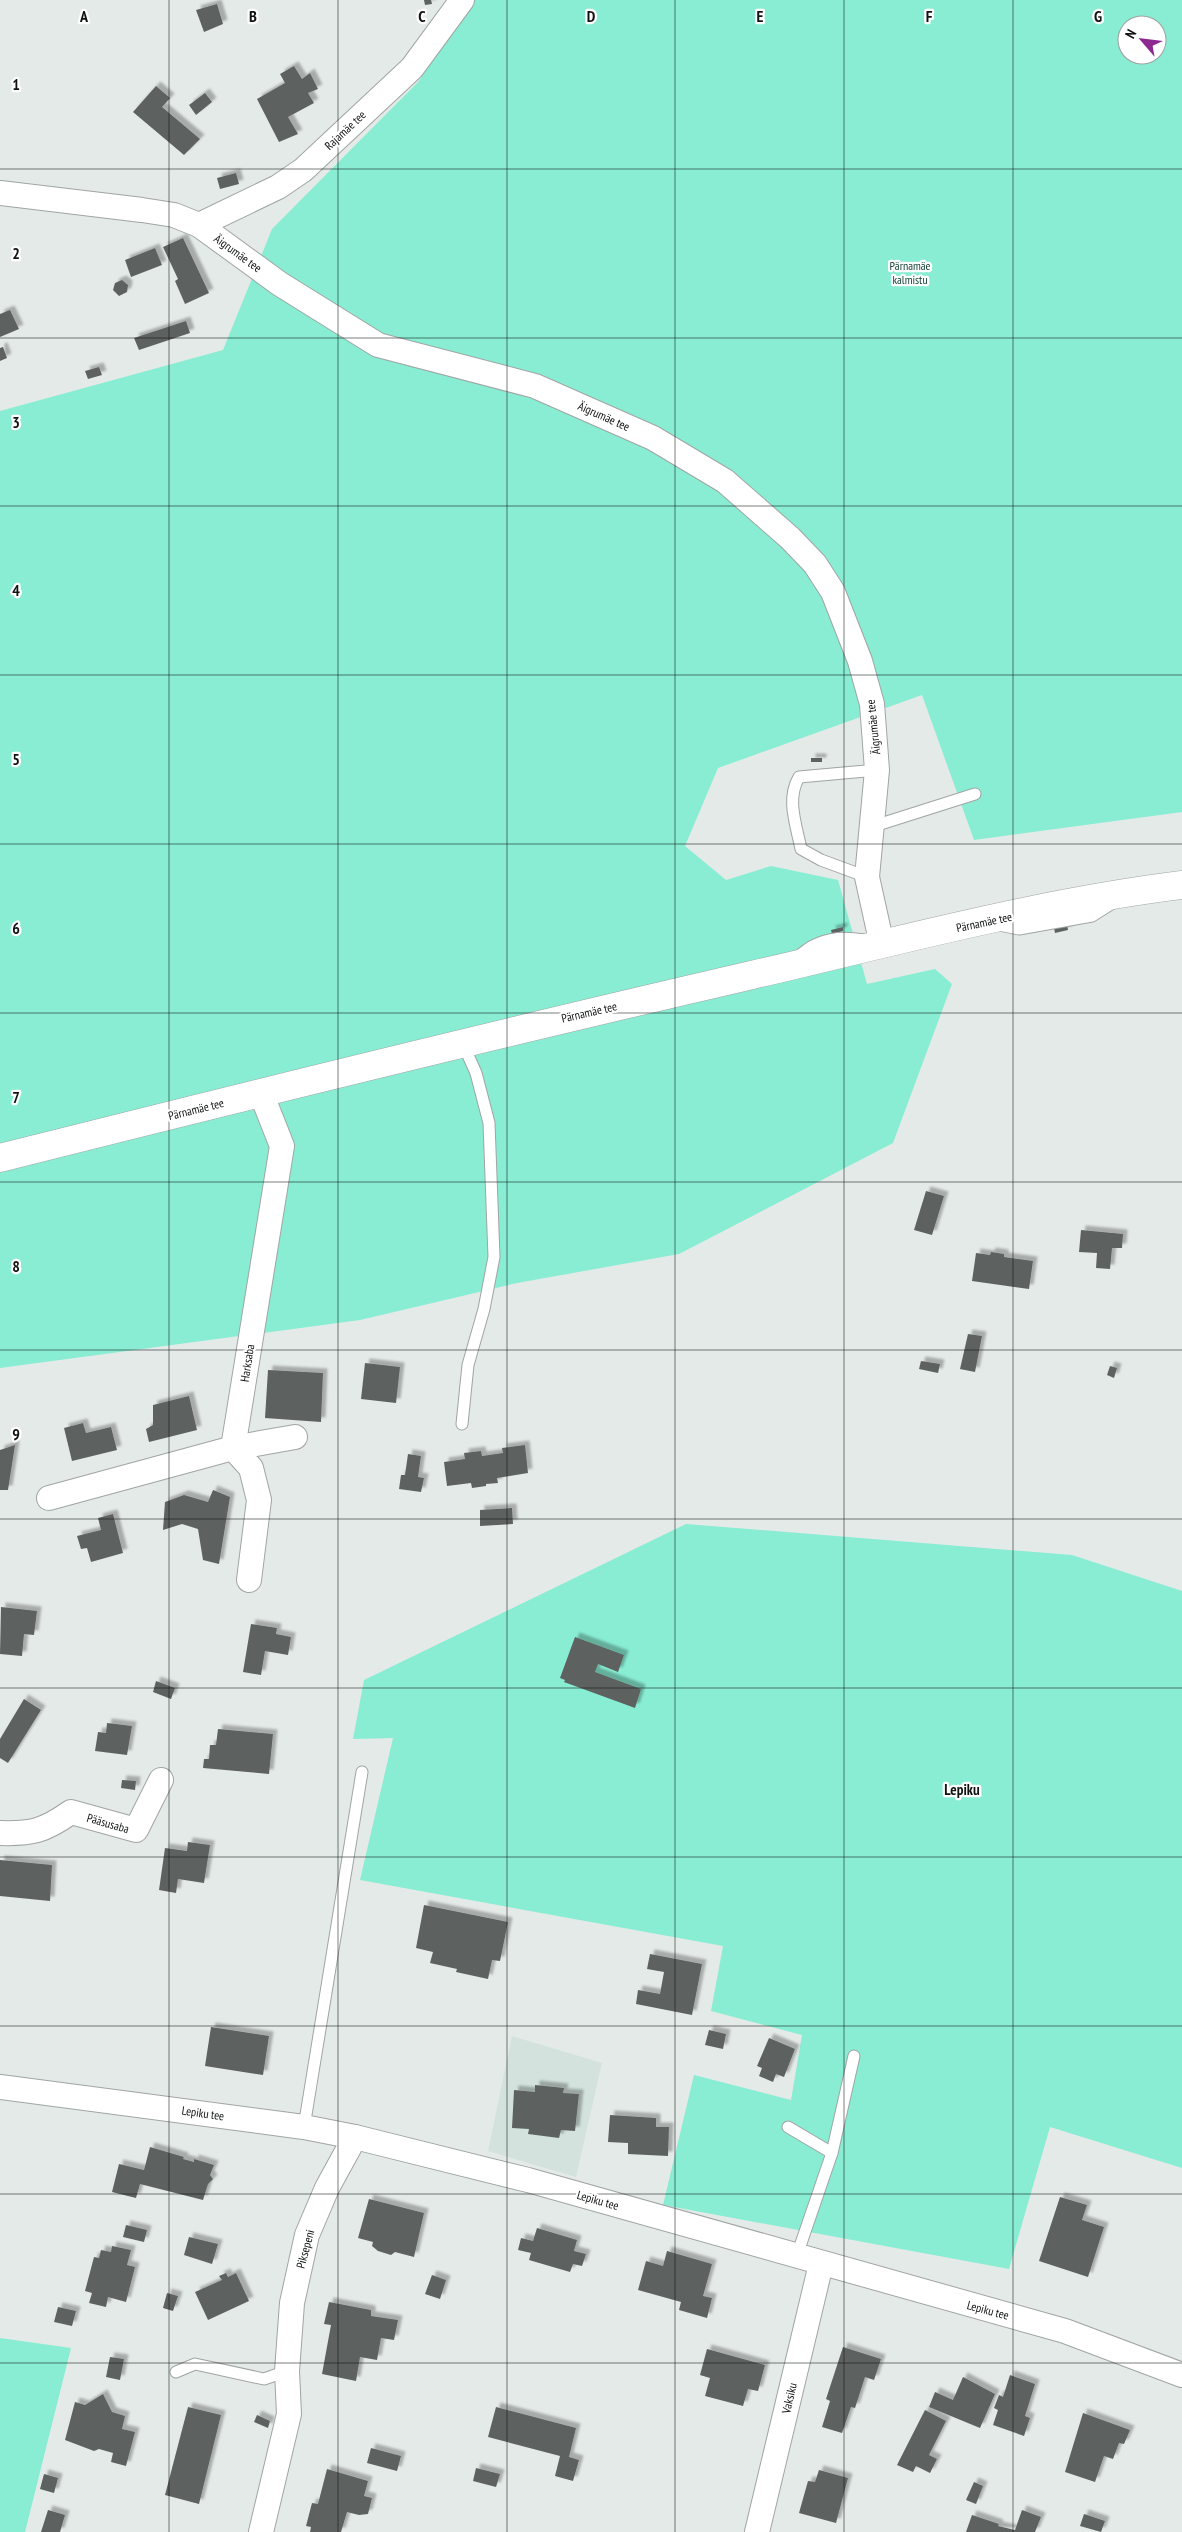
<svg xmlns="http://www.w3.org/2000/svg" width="1182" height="2532" font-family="'PT Sans Narrow',sans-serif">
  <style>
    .built { fill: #d3e2dd }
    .green { fill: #88edd3; fill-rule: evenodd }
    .building { fill: #5d6260; filter: url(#shadow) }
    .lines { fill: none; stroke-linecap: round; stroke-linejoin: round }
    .lane-casing { stroke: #a0a5a3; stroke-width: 13 }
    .street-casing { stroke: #a0a5a3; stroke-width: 26 }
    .secondary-casing { stroke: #a0a5a3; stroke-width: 29 }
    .lane { stroke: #fff; stroke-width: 11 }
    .street { stroke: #fff; stroke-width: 24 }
    .secondary { stroke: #fff; stroke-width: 28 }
    .grid { fill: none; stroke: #111313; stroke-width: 1; stroke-opacity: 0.55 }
    .labels { text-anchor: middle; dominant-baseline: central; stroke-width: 4.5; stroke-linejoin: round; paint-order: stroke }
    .street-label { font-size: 12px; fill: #111313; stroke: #fff }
    .park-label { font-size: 12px; fill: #154439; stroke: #fff }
    .quarter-label { font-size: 15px; font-weight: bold; fill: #111313; stroke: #fff }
    .grid-label { font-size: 16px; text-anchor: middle; font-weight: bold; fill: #111313; stroke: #fff; stroke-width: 4.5; stroke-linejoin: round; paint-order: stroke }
  </style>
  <defs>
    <filter id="shadow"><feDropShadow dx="4.5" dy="-4.5" stdDeviation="1" flood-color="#0004"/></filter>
  </defs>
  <rect width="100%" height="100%" fill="#e4eae8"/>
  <path class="built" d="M512,2036L602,2063L576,2177L488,2151Z"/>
  <g class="green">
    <path d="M474,0H1182V812L974,840L922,695L718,768L685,846L726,880L771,866L838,880L867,984L935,969L952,984L893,1143L679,1254L517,1283L360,1320L0,1368V411L223,350L272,229L418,82ZM1127,25H1157V55H1127Z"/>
    <path d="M686,1524L1072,1555L1182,1591V2168L1050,2127L1009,2269L663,2205L694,2075L791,2100L802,2035L711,2011L723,1946L360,1880L393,1738L353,1739L364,1680Z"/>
    <path d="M0,2338L71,2348L25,2532H0Z"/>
  </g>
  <g class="building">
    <path d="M424,0H431L432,4L425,5Z"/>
    <path d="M217,4L223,24L204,32L196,10Z"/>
    <path d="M294,66L302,79L310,73L318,89L308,93L314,103L288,117L298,134L279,142L257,99L285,83L280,74Z"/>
    <path d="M156,86L170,98L162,107L200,139L184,155L133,112Z"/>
    <path d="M205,93L212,102L196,115L189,105Z"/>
    <path d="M236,173L239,184L220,189L217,178Z"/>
    <path d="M183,238L209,293L185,304L175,281L178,279L163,247Z"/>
    <path d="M155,248L162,265L131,277L125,260Z"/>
    <path d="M122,280L128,285L127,292L119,296L113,290L115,283Z"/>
    <path d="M10,310L19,329L0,337V314Z"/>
    <path d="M186,321L190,333L139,350L134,338Z"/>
    <path d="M3,347L7,358L0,361V348Z"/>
    <path d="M99,367L102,375L88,379L85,371Z"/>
    <rect x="811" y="758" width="11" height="4"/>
    <path d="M1067,925L1068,930L1055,933L1054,928Z"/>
    <path d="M843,927V931L832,934L831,930Z"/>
    <path d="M926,1191L944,1196L932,1235L914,1230Z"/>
    <path d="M1081,1230L1123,1234L1122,1248H1112L1110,1269L1096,1268L1097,1253L1079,1252Z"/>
    <path d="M991,1252L1004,1254V1257L1033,1261L1029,1289L972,1281L976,1253L990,1255Z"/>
    <path d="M968,1334L982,1336L975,1372L960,1369Z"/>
    <path d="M921,1361L940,1364L938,1373L919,1369Z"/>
    <path d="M365,1363L400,1367L396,1403L361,1399Z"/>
    <path d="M1110,1366L1117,1368L1114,1378L1107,1375Z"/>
    <path d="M268,1370L323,1373L321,1422L265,1418Z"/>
    <path d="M189,1396L197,1430L149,1442L146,1429L153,1425V1405Z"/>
    <path d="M83,1423L86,1433L111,1427L117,1450L72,1461L64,1428Z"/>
    <path d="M15,1445L8,1490H0V1450Z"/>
    <path d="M525,1445L528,1473L497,1478L498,1483L486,1484V1486L472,1488L471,1483L447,1486L444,1462L465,1459L464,1453L481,1451L482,1456L503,1453L502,1448Z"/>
    <path d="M408,1454L421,1456L418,1477L424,1478L421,1492L399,1489L401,1475H405Z"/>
    <path d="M213,1490L230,1497L219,1564L203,1560L198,1529L182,1524L163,1530L165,1502L184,1495L208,1502Z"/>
    <path d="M512,1508L513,1524L480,1526V1510Z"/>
    <path d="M113,1514L123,1553L91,1562L87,1548L81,1549L77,1536L101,1530L98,1518Z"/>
    <path d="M1,1607L37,1611L34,1635L24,1634L22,1656L0,1654Z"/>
    <path d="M251,1624L277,1628L276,1634L291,1637L288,1655L265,1651L261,1675L243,1672Z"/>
    <path d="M575,1637L624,1655L618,1672L598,1664L595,1672L641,1689L635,1708L564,1682L565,1680L560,1678Z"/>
    <path d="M156,1681L175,1688L171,1699L153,1692Z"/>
    <path d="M24,1699L41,1710L8,1763L0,1758V1739Z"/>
    <path d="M107,1723L132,1726L127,1755L95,1751L98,1732L106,1733Z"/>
    <path d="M218,1729L273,1734L269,1774L203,1768L204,1759H209L210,1745H216Z"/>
    <path d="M122,1780L136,1781L135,1790L121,1788Z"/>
    <path d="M188,1842L210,1845L204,1883L178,1879L176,1893L159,1890L165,1848L187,1851Z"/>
    <path d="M0,1860L52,1865L50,1901L0,1896Z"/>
    <path d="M424,1905L508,1922L500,1961L492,1960L488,1979L456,1972L457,1969L430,1963L433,1952L416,1948Z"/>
    <path d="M650,1954L702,1964L692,2015L636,2004L638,1990L660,1994L664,1972L647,1969Z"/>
    <path d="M211,2027L269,2036L263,2075L205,2066Z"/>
    <path d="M709,2030L726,2034L723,2049L705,2045Z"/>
    <path d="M769,2038L795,2049L784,2077L776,2074L773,2082L759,2076L762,2068L757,2066Z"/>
    <path d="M535,2085L564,2088L563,2093L579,2094L575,2131L561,2130L559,2138L528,2134L529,2129L512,2128L514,2090L535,2092Z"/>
    <path d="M610,2115L656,2118V2127H669L668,2156L628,2154V2143L608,2142Z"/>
    <path d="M150,2147L184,2157L183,2159L194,2162V2159L214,2165L210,2175L213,2179L208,2184L203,2200L140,2184L136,2198L112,2192L119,2164L144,2170Z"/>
    <path d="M1060,2197L1087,2205L1082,2220L1104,2227L1088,2277L1039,2261Z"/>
    <path d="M369,2199L424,2213L414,2257L395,2252L391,2255L378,2251L372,2246L373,2242L358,2238Z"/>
    <path d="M126,2225L147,2230L144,2242L123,2237Z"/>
    <path d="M537,2228L577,2240L574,2251L586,2254L582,2266L573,2264L570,2272L529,2260L531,2253L518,2250L521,2238L533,2241Z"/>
    <path d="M189,2237L218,2244L212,2264L184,2255Z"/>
    <path d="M112,2246L131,2250L127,2265L135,2267L126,2302L108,2297L106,2307L89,2303L92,2293L85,2291L94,2257L99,2258L101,2250L111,2252Z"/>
    <path d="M667,2251L712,2264L703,2296L712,2298L707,2318L679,2310L681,2302L638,2290L646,2261L663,2266Z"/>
    <path d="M226,2273L228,2277L236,2273L249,2301L208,2320L195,2292L222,2280L219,2276Z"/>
    <path d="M432,2275L446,2280L440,2299L425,2294Z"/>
    <path d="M167,2293L178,2296L173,2311L163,2308Z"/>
    <path d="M329,2302L371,2310V2316L398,2320L394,2340L381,2338L377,2360L360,2357L356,2381L322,2374L331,2325L324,2324Z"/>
    <path d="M58,2307L76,2311L72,2326L54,2322Z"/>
    <path d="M843,2347L881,2359L874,2380L865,2377L855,2408L851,2407L842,2433L822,2427L830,2401L826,2399Z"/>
    <path d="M707,2349L765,2365L758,2391L748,2389L743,2406L705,2396L710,2378L700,2375Z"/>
    <path d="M110,2357L124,2359L120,2380L106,2377Z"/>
    <path d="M1010,2375L1035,2384L1025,2416L1030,2418L1024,2436L993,2425L998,2410L994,2408L999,2395L1003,2397Z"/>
    <path d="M963,2377L995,2394L980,2428L929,2407L935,2392L953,2400Z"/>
    <path d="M103,2394L112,2412L125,2416L122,2429L135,2432L126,2466L111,2462L113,2453L99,2449L94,2451L65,2440L75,2402L85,2405Z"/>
    <path d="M188,2407L221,2415L199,2504L165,2495Z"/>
    <path d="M496,2407L576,2428L569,2457L579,2460L573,2481L555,2476L560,2456L488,2437Z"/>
    <path d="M925,2410L946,2421L929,2455L937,2459L930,2473L916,2466L913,2472L897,2465Z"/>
    <path d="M1083,2413L1130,2430L1124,2444L1119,2443L1113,2459L1104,2456L1095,2482L1065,2472Z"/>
    <path d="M257,2415L270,2421L268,2428L254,2422Z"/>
    <path d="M371,2448L401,2456L397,2471L367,2463Z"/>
    <path d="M476,2468L500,2474L496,2487L473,2481Z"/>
    <path d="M327,2469L368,2481L364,2496L372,2498L368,2514L359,2515L347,2512L341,2532H310L311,2527L306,2526L312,2503L318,2504Z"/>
    <path d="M819,2470L848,2478L836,2523L799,2513L808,2481L815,2482Z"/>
    <path d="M44,2474L58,2478L54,2493L40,2489Z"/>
    <path d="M974,2482L983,2486L976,2504L966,2500Z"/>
    <path d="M48,2510L65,2515L60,2532H41Z"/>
    <path d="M1022,2510L1041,2517L1035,2532H966L972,2515L999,2524L998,2526L1015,2530Z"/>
    <path d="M1084,2514L1105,2521L1101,2532L1080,2526Z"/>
  </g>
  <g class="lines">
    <defs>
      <g id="lane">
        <path d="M871,827L975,794"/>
        <path d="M867,877L821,860L801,849C796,824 786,799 799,777L877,770"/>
        <path d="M999,925L1019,929L1092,916L1111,904"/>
        <path d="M796,959C815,939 837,935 863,940"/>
        <path d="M462,1424L468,1365L484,1309L494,1257L489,1123L476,1073L463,1044"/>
        <path d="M304,2127L362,1772"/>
        <path d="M788,2127L832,2153"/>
        <path d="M797,2255L832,2153L854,2056"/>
        <path d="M176,2372L195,2364L264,2379L287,2371"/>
      </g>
      <g id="street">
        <path d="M0,193L142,210L174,215L199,225L280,284L378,345L535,386L653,438L725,481L790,538L815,564L833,592L860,661L872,704L877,770L867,877L882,945"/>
        <path d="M199,225L278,187L303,170L412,68L462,0"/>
        <path d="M49,1498L233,1448L282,1146L261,1093"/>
        <path d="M249,1580L259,1500L251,1468L233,1448L295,1437"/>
        <path d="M0,1833C32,1834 44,1831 71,1812L136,1830L161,1780"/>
        <path d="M0,2087L304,2127L355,2137L528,2180L1065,2331L1182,2375"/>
        <path d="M261,2532L289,2414L287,2371L292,2303L307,2235L327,2188L355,2137"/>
        <path d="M757,2532L821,2264"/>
      </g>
      <path id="secondary" d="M0,1158C250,1095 501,1033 752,975C894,942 1037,903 1182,885"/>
    </defs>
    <use href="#lane" class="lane-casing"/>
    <use href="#street" class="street-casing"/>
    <use href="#secondary" class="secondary-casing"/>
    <use href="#lane" class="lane"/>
    <use href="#street" class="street"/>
    <use href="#secondary" class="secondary"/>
  </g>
  <path class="grid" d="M169,0V2532M338,0V2532M507,0V2532M675,0V2532M844,0V2532M1013,0V2532M0,169H1182M0,338H1182M0,506H1182M0,675H1182M0,844H1182M0,1013H1182M0,1182H1182M0,1350H1182M0,1519H1182M0,1688H1182M0,1857H1182M0,2026H1182M0,2194H1182M0,2363H1182"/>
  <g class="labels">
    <g class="street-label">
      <text transform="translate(345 130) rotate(-43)">Rajamäe tee</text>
      <text transform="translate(238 253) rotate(36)">Äigrumäe tee</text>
      <text transform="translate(604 416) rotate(24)">Äigrumäe tee</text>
      <text transform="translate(873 727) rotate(-96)">Äigrumäe tee</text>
      <text transform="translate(984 922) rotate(-12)">Pärnamäe tee</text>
      <text transform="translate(589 1012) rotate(-13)">Pärnamäe tee</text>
      <text transform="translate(196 1109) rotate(-14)">Pärnamäe tee</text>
      <text transform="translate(247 1363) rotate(-81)">Harksaba</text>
      <text transform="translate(108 1823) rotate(16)">Pääsusaba</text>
      <text transform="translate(203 2113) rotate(8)">Lepiku tee</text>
      <text transform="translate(598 2200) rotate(16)">Lepiku tee</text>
      <text transform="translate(305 2249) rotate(-75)">Piksepeni</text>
      <text transform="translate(988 2310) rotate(15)">Lepiku tee</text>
      <text transform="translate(789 2398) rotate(-77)">Vaksiku</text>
    </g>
    <g class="park-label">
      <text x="910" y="265">Pärnamäe<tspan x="910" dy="14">kalmistu</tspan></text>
    </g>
    <g class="quarter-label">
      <text x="962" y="1789">Lepiku</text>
    </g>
  </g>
  <g class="grid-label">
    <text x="84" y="22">A</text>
    <text x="253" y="22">B</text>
    <text x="422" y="22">C</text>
    <text x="591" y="22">D</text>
    <text x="760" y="22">E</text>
    <text x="929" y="22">F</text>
    <text x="1098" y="22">G</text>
    <text x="16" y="90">1</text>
    <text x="16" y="259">2</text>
    <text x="16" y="428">3</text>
    <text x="16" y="596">4</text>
    <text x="16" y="765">5</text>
    <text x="16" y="934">6</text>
    <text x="16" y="1103">7</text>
    <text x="16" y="1272">8</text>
    <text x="16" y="1440">9</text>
  </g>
  <g transform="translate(1142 40) rotate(298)"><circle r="24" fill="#ffffff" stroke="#a0a1a1"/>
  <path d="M0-4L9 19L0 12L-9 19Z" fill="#8b2991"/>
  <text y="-8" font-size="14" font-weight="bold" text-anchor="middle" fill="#111313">N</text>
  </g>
</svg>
